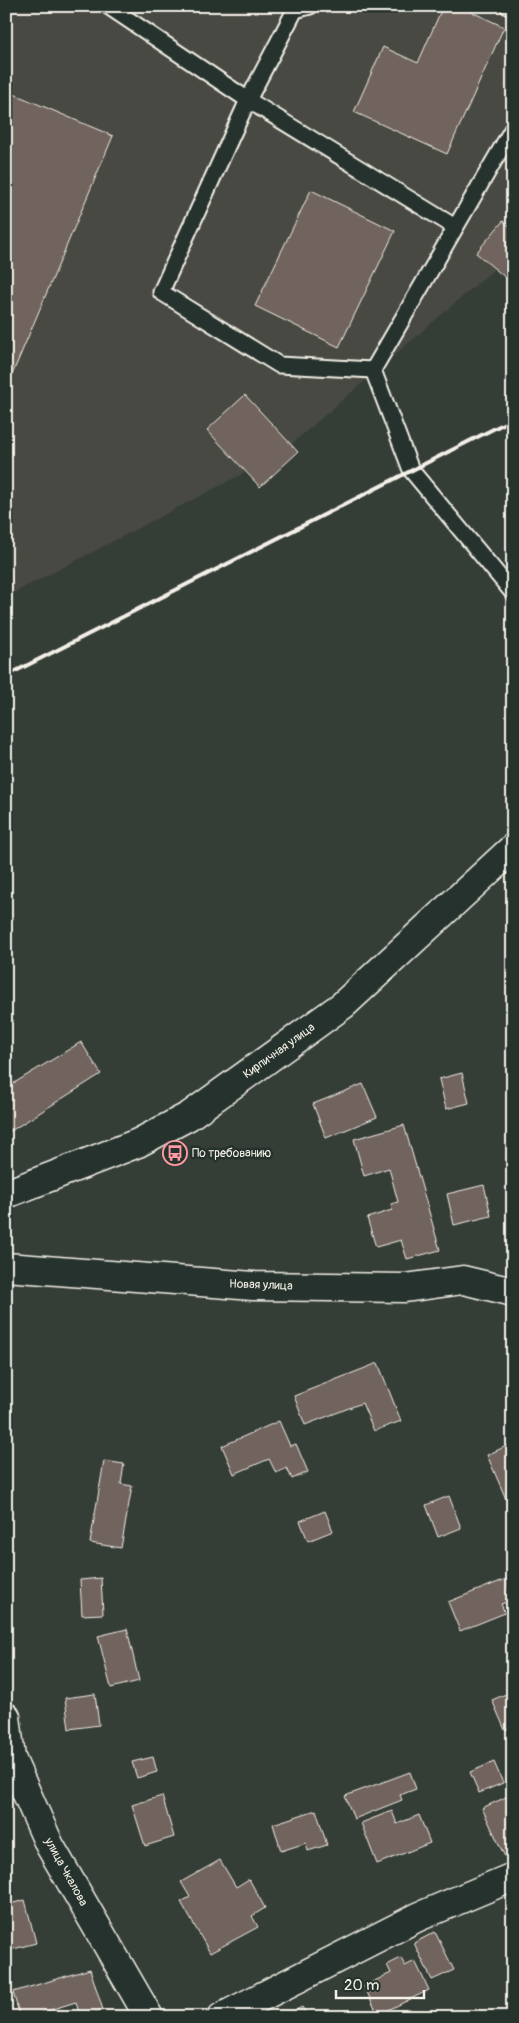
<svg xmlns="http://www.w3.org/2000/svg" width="519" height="2023" font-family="Pangolin,sans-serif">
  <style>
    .built { fill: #474942 }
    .building { fill: #71645d; stroke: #f4f1e8 }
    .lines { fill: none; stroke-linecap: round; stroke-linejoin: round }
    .service-casing { stroke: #f4f1e8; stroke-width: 19 }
    .minor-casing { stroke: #f4f1e8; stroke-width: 31 }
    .tertiary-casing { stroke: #f4f1e8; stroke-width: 31 }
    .service { stroke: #26332d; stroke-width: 15 }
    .minor { stroke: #26332d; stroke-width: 28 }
    .tertiary { stroke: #26332d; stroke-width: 28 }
    .rail { stroke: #f4f1e8; stroke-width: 4 }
    .labels { text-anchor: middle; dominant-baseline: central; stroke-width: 5; stroke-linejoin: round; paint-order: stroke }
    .street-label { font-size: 12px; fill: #f4f1e8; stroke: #26332d }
    .poi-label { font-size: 12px; fill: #f4f1e8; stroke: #26332d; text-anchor: start }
  </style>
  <rect width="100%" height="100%" fill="#353d37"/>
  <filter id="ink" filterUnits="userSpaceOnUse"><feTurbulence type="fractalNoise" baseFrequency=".02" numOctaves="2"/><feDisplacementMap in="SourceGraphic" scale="10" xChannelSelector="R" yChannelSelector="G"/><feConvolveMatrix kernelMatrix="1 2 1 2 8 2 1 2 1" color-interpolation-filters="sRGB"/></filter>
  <g filter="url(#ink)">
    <path class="built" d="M6,6H513V253L279,455L6,597Z"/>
    <g class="building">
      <path d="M443,6H459L504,27L447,154L354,112L383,47L418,63Z"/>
      <path d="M14,94L113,136L6,389V111Z"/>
      <path d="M311,190L395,231L339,347L255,306Z"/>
      <path d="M503,221L513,229V284L476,253Z"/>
      <path d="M245,395L298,452L260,487L207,430Z"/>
      <path d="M81,1042L101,1074L6,1134V1088Z"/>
      <path d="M462,1073L469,1103L446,1109L439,1079Z"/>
      <path d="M363,1084L377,1117L326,1138L313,1104Z"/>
      <path d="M404,1125L440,1250L407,1259L401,1240L376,1247L367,1218L392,1210L391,1204L398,1202L389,1168L364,1176L354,1139Z"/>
      <path d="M484,1185L491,1216L454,1225L447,1194Z"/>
      <path d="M378,1363L401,1421L374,1431L362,1403L305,1425L294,1396Z"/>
      <path d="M279,1421L290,1446L296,1444L308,1472L292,1479L287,1468L276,1473L269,1459L234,1474L222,1446Z"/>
      <path d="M513,1443V1496L506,1499L487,1455Z"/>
      <path d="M104,1461L124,1464L121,1484L132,1486L121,1548L90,1543Z"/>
      <path d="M449,1496L461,1528L438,1537L426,1505Z"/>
      <path d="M325,1511L333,1531L308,1541L300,1521Z"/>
      <path d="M101,1578L103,1614L82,1615L80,1580Z"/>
      <path d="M506,1579L513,1600L501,1604L505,1613L460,1631L448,1602Z"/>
      <path d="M127,1629L139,1681L111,1688L98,1636Z"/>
      <path d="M513,1691V1727L505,1730L492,1700Z"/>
      <path d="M95,1694L99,1725L69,1729L65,1698Z"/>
      <path d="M153,1757L157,1772L137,1778L132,1762Z"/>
      <path d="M494,1762L503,1783L479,1793L470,1772Z"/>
      <path d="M410,1772L416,1789L400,1795L402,1800L354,1819L345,1796Z"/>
      <path d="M513,1794V1854L505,1857L482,1808Z"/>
      <path d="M162,1796L174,1837L145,1846L132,1805Z"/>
      <path d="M316,1810L327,1845L308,1851L306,1843L281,1851L273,1824Z"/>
      <path d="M392,1811L397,1824L419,1815L430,1843L377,1864L361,1823Z"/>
      <path d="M220,1860L236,1887L249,1879L265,1908L252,1916L258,1927L210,1953L181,1902L190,1897L181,1882Z"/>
      <path d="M25,1900L36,1943L6,1951V1905Z"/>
      <path d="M513,1900V1917L506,1903Z"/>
      <path d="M435,1932L454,1970L432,1980L414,1943Z"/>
      <path d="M401,1958L405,1966L415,1961L429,1990L378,2015L364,1986L391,1973L387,1965Z"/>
      <path d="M90,1969L103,2010L80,2016L76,2002L27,2017H20L13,1992Z"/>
      <path d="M302,2007L308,2017H283Z"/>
    </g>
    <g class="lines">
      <defs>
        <g id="service">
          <path d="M108,6L248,100L455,227"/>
          <path d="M310,6L295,10L248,100L161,292L279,365L373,370"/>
          <path d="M508,6L513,9"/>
          <path d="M373,370L513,128"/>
          <path d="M373,370L411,470L513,593"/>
        </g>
        <g id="minor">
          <path d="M6,1267L253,1286L405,1288L463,1280L509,1291L513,1293"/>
          <path d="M6,1717L11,1758L50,1846L149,2017"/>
          <path d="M222,2017L418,1917L513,1877"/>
        </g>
        <path id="tertiary" d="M6,1194L138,1143L189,1116L343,1005L513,848"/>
      </defs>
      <use href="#service" class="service-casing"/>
      <use href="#minor" class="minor-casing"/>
      <use href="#tertiary" class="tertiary-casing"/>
      <use href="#service" class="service"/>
      <use href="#minor" class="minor"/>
      <use href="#tertiary" class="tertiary"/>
      <path class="rail" d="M6,676L513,419"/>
    </g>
  </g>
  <defs>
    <symbol id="bus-ring" viewBox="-11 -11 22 22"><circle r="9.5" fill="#26332d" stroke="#ff9aa2" stroke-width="1.5"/><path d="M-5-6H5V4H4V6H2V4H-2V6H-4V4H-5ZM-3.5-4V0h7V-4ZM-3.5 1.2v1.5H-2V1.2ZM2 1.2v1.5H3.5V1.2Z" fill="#ff9aa2"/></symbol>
  </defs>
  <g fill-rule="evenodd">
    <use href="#bus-ring" x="161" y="1139" width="28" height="28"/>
  </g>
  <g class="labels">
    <g class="street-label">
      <text transform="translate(279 1051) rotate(-36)">Кирпичная улица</text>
      <text transform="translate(261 1285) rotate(2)">Новая улица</text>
      <text transform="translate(66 1872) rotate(61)">улица Чкалова</text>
    </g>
    <g class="poi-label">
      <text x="192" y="1153">По требованию</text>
    </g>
  </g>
  <rect width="519" height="2023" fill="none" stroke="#26332d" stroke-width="25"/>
  <rect x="12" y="12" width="494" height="1998" fill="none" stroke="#f4f1e8" stroke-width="2" filter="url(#ink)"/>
  <path d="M336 1990v8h88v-8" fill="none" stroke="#f4f1e8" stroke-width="2.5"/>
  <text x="344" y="1990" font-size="15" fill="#f4f1e8" stroke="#26332d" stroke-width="4" paint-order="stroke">20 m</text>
</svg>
